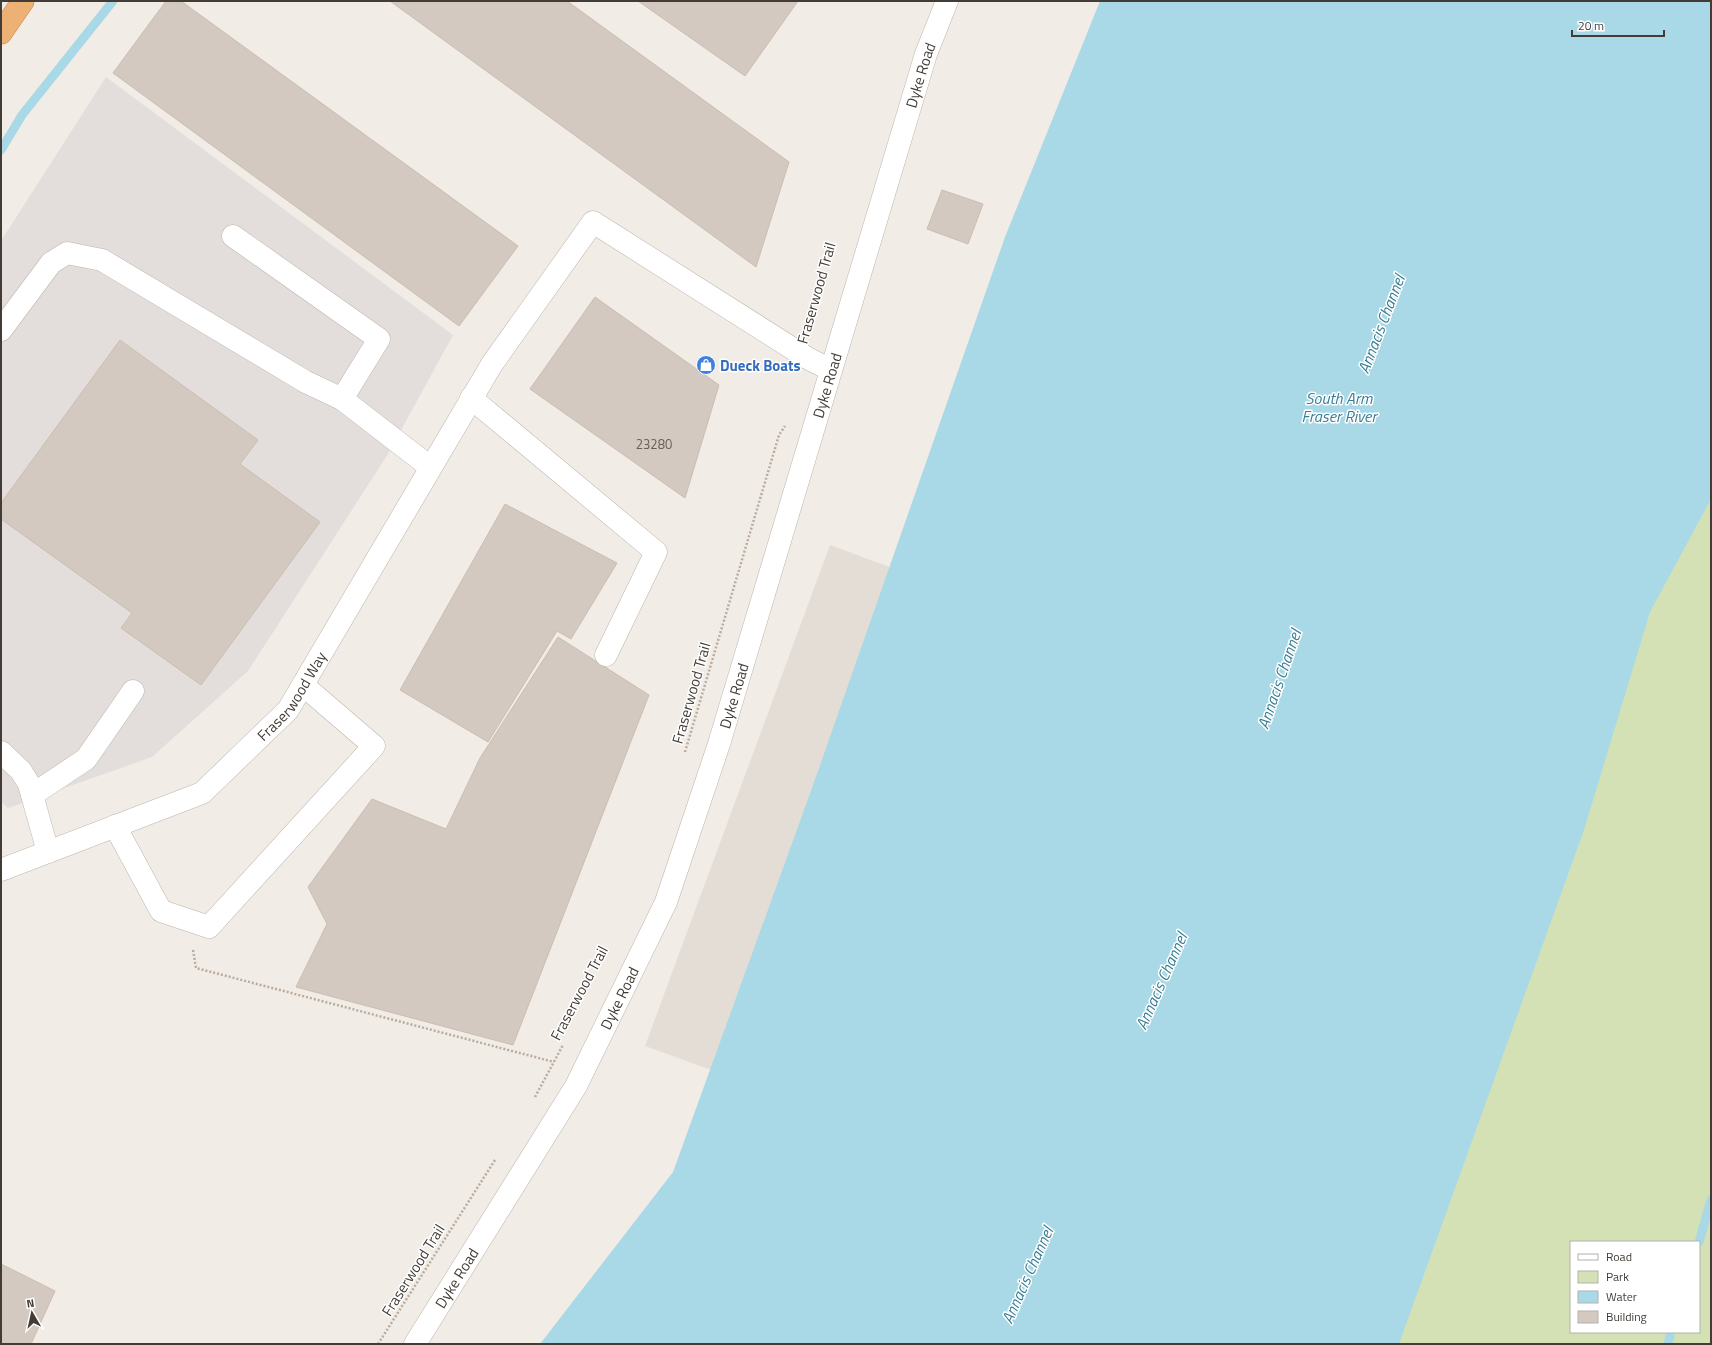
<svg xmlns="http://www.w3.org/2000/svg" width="1712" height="1345" font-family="'Titillium Web',sans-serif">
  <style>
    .residential { fill: #e4ddd5 }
    .industrial { fill: #e3dedb }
    .green { fill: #d4e1b4; fill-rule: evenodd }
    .water { fill: #a9d9e7 }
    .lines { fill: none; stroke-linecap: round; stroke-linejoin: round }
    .stream { stroke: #a9d9e7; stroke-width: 9 }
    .building { fill: #d4c9c0; stroke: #cbbdb1 }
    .minor-casing { stroke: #beb5ad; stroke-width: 23 }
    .highway-casing { stroke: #cb8346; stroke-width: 23 }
    .path { stroke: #bbab9d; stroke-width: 2.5; stroke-dasharray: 2 2; stroke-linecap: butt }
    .minor { stroke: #fff; stroke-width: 22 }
    .highway { stroke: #edb075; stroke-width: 22 }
    .labels { text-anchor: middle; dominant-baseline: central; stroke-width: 3; stroke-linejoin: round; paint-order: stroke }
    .number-label { font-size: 13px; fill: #675f58 }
    .street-label { font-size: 15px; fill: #433c36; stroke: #fff }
    .shop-label { font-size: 15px; font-weight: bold; fill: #366cbe; stroke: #fff; text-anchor: start }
    .water-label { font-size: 16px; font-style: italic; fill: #387d94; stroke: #fff }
  </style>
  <rect width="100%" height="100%" fill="#f1ece6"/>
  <path class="residential" d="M830,545L968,596L783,1096L645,1046Z"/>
  <path class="industrial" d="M106,77L453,335L388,454L248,671L152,757L8,808L1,802V241Z"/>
  <path class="green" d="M1711,350V1344H1354ZM1571,1242H1699V1332H1571Z"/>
  <path class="water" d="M1100,1H1711V499L1650,612L1584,830L1399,1344H540L673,1172L812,788L1005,237Z"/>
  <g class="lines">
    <g class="stream">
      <path d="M1,150L22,115L113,1"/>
      <path d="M1699,1242L1711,1200"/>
      <path d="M1668,1344L1671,1332"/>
    </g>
  </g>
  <g class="building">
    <path d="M166,1H181L518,246L459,326L113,73Z"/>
    <path d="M390,1H567L789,162L756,267Z"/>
    <path d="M638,1H798L745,76Z"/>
    <path d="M942,190L983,204L968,244L927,229Z"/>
    <path d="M595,297L719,385L685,498L530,389Z"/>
    <path d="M120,340L258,440L240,464L320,522L201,685L121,628L132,613L1,519V503Z"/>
    <path d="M505,504L617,563L571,639L557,631L488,742L400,690Z"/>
    <path d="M558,637L649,695L513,1045L296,987L327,924L308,887L372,799L446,829L480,758Z"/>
    <path d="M1,1264L55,1291L31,1344H1Z"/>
  </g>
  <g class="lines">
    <defs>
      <g id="minor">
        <path d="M233,236L379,339L342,399L430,467"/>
        <path d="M1,330L51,263L67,253L102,260L306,382L342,399"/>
        <path d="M471,398L656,552L606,655"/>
        <path d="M1,752L21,771L29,784L48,852"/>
        <path d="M32,795L86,759L133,691"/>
        <path d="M115,826L161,911L209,927L374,746L303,685"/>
        <path id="s1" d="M1,870L202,793L288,710L492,364L593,222L809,359L831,370"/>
        <path id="s2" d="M415,1344L576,1086L666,902L719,744L926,54L947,1"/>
      </g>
      <path id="highway" d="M1,33L23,1"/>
    </defs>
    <use href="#minor" class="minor-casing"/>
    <use href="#highway" class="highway-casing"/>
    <g class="path">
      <path d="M685,752L779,435L785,426"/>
      <path d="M193,950L196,968L554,1062"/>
      <path d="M535,1097L563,1045"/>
      <path d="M378,1344L495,1160"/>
    </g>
    <use href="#minor" class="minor"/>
    <use href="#highway" class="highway"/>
  </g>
  <defs>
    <symbol id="shop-disc" viewBox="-11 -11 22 22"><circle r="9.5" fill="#3f7fe0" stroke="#fff"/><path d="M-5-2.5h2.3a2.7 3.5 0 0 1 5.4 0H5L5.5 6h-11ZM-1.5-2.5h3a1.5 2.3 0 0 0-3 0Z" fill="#fff"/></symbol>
  </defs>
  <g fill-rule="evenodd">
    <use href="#shop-disc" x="695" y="354" width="22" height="22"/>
  </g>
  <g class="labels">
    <g class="number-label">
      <text x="654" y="444">23280</text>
    </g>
    <g class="street-label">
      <text stroke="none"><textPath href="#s2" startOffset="1374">Dyke Road</textPath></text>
      <text transform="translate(816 293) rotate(-74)">Fraserwood Trail</text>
      <text stroke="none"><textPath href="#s2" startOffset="1050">Dyke Road</textPath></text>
      <text transform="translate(691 693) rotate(-74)">Fraserwood Trail</text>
      <text stroke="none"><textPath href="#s1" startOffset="348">Fraserwood Way</textPath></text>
      <text stroke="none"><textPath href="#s2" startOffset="726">Dyke Road</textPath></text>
      <text transform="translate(579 993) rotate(-62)">Fraserwood Trail</text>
      <text stroke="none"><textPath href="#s2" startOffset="402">Dyke Road</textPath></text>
      <text transform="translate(413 1270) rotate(-58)">Fraserwood Trail</text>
      <text stroke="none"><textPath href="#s2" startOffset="78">Dyke Road</textPath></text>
    </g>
    <g class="shop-label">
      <text x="720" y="365">Dueck Boats</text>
    </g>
    <g class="water-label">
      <text transform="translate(1381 324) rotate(-69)">Annacis Channel</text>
      <text x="1339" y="398">South Arm<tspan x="1339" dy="18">Fraser River</tspan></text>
      <text transform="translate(1279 679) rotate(-71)">Annacis Channel</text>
      <text transform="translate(1161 981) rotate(-66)">Annacis Channel</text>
      <text transform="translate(1027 1275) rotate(-66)">Annacis Channel</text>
    </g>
  </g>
  <rect width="1712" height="1345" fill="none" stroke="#433c36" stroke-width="4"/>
  <rect x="1570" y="1241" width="130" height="92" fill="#ffffff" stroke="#b4b1af"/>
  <rect x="1578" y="1254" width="20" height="6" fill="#ffffff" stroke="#b4b1af"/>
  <text x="1606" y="1261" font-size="12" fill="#433c36">Road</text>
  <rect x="1578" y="1271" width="20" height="12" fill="#d4e1b4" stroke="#b4b1af"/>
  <text x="1606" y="1281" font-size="12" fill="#433c36">Park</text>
  <rect x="1578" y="1291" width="20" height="12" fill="#a9d9e7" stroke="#b4b1af"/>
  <text x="1606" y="1301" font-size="12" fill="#433c36">Water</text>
  <rect x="1578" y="1311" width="20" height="12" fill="#d4c9c0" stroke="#b4b1af"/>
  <text x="1606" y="1321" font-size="12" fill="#433c36">Building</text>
  <g transform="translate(32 1313) rotate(351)" stroke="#ffffff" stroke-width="3" paint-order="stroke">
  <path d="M0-3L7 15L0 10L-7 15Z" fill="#433c36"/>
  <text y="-6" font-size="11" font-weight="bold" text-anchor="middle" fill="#433c36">N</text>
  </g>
  <path d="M1572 30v6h92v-6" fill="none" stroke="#433c36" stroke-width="2"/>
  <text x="1578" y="30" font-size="12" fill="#433c36" stroke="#ffffff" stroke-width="3" paint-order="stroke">20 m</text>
</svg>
